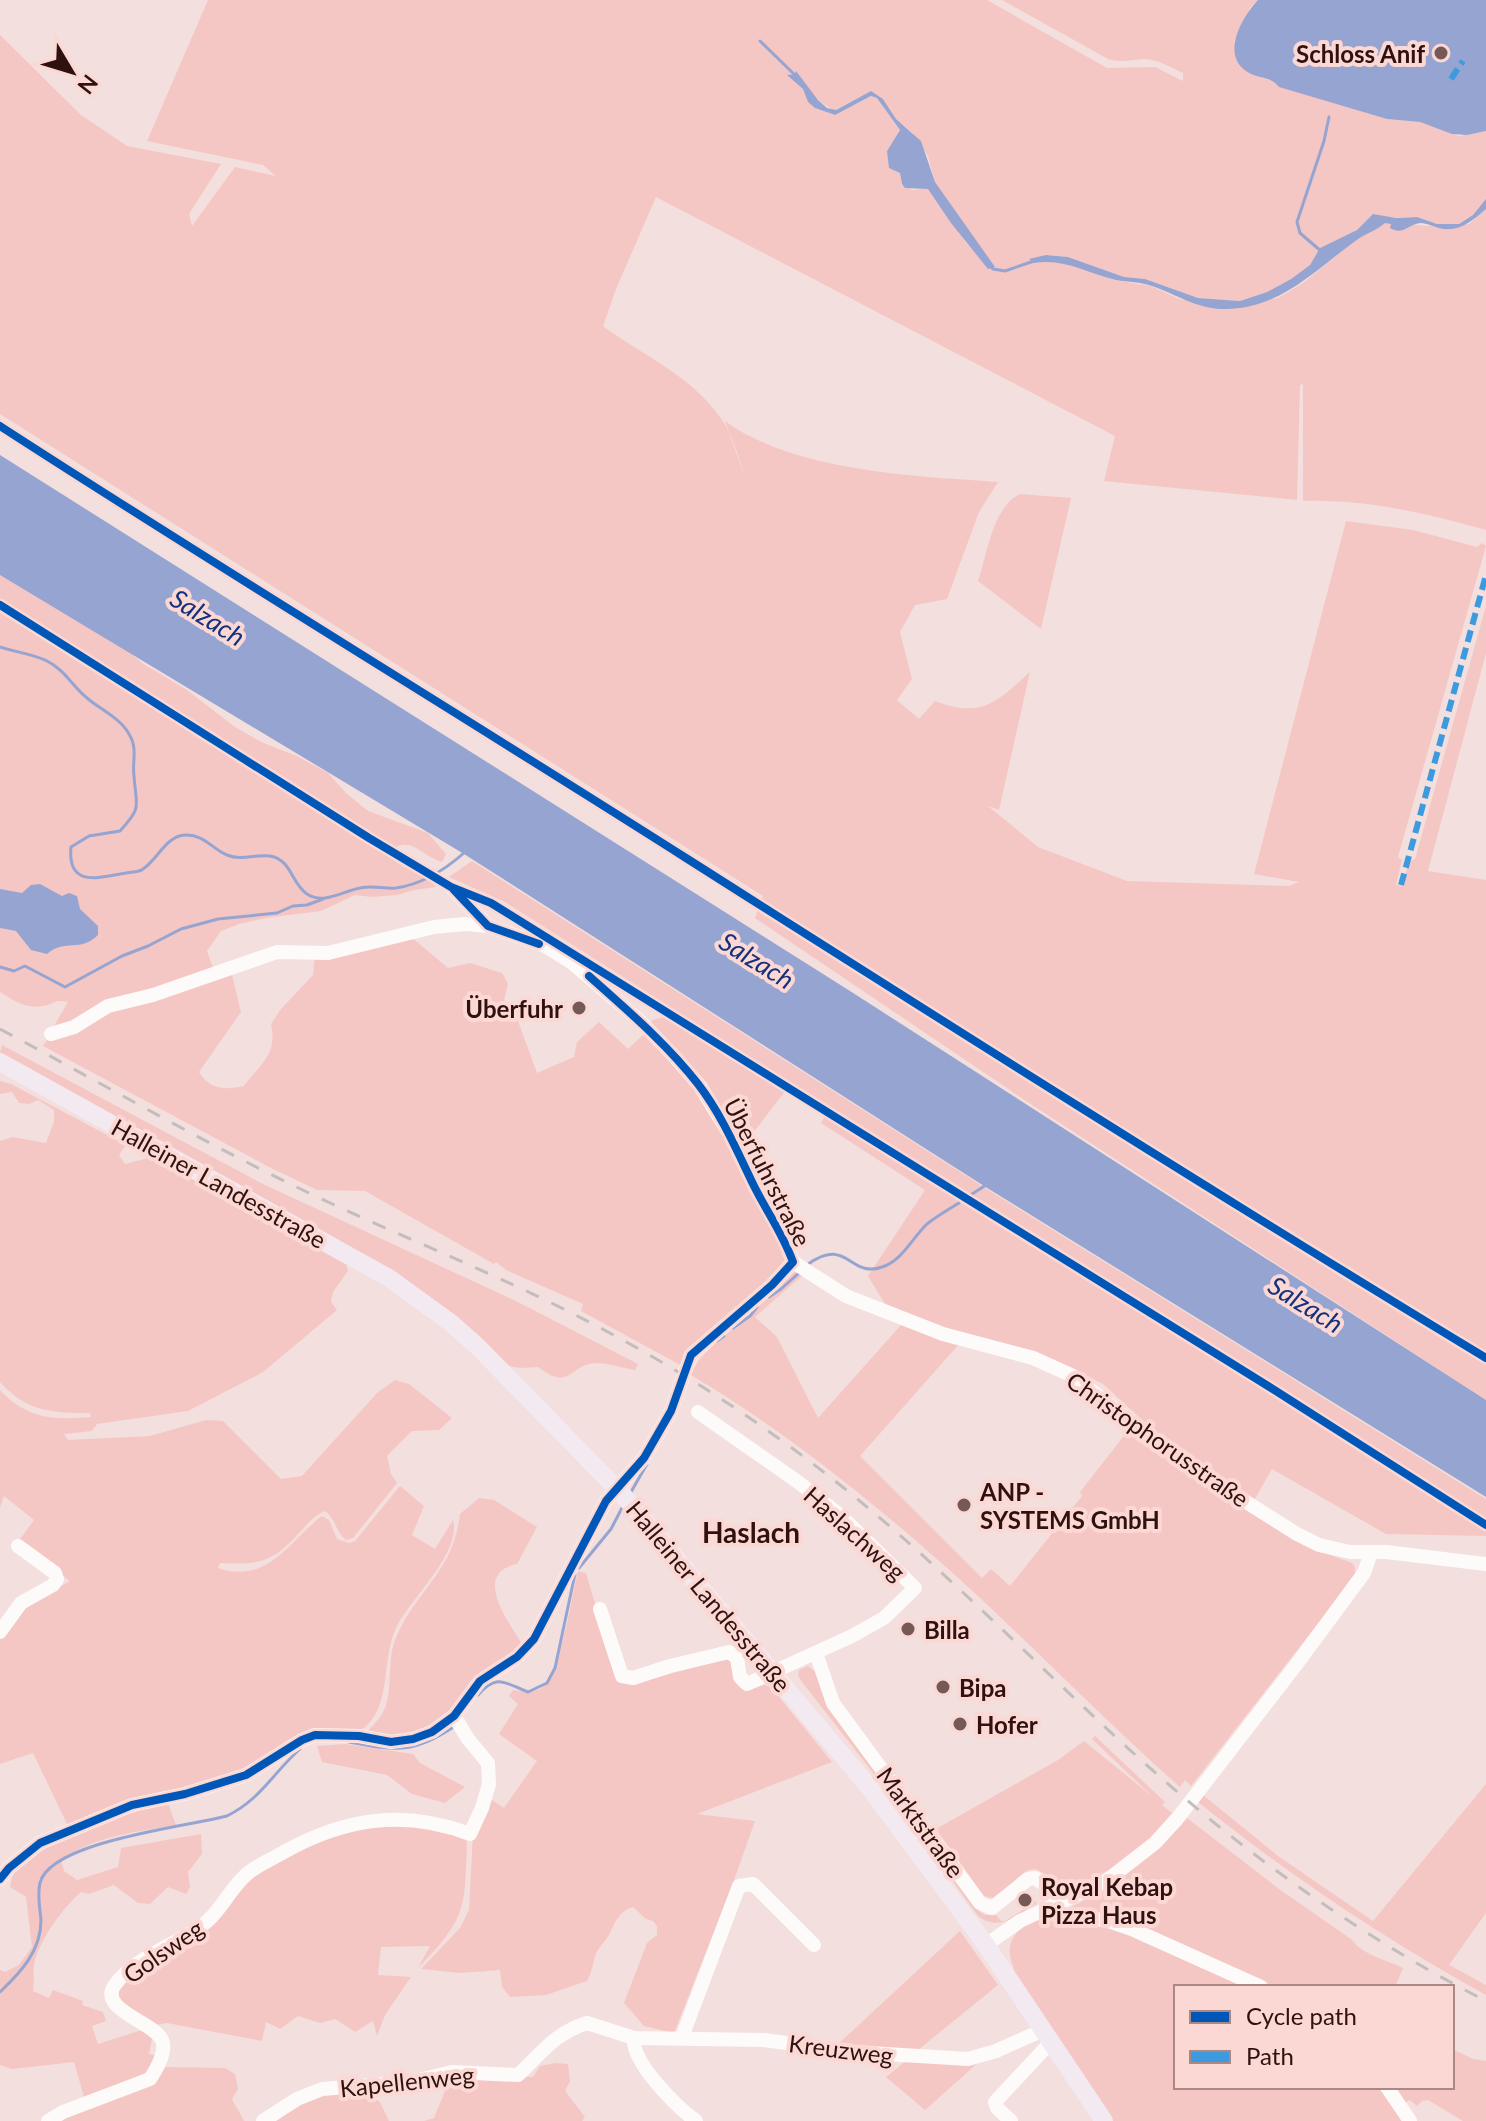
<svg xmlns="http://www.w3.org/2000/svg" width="1486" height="2121" font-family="Lato,sans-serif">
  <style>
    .green { fill: #f5c7c4; fill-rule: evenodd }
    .water { fill: #95a4d1 }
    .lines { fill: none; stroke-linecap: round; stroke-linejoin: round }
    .stream { stroke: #95a4d1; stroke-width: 3 }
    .minor { stroke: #fdfafa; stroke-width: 14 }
    .major { stroke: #f3e9f1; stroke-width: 18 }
    .rail { stroke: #c3bdbc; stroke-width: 3; stroke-dasharray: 14 14; stroke-linecap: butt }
    .quiet { stroke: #3d9ade; stroke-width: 6; stroke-dasharray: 12 6; stroke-linecap: butt }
    .cycleway-casing { stroke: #fcd8d4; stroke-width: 13 }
    .cycleway { stroke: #0057b8; stroke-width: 8 }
    .poi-dot { fill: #745957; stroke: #fcd8d4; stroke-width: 3 }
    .labels { text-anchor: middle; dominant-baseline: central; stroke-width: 8; stroke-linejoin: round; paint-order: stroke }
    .poi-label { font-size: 24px; font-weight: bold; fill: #2f110f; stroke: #fcd8d4; text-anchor: start }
    .street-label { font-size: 24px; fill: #2f110f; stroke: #fcd8d4 }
    .water-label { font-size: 26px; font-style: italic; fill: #14317d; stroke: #fcd8d4 }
    .quarter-label { font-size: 28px; font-weight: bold; fill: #2f110f; stroke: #fcd8d4 }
  </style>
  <rect width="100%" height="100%" fill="#f3dfdd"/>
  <g class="green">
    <path d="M208,0H987L1107,68L1155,67L1183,81V73C1170,67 1157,59 1143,59C1130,60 1121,63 1108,59L1002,0H1258L1250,8L1234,42L1254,75L1387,119L1420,122L1459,136L1486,131V199L1473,215L1459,224H1437L1417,217L1369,218L1357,230L1320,248L1310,265L1291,279L1267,292L1240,301L1198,298L1145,279L1124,277L1068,257L1046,255L1034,263L1048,261L1066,263L1115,280L1151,286L1177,298L1221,309L1278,298L1303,283L1356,240L1385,222L1429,226L1469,224L1486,209V530C1426,513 1366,499 1303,501V384L1300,385L1297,500L1104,481L1115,436L656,197L616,289L603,326C645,357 689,374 720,417C733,434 739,460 746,480L725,421C795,472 914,476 998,482L979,512L947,599L915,605L900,632L912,679L897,700L919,719L935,701C981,719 997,702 1030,672L999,810L988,806L1038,847L1127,881L1289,886L1299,882L1254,874L1346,521L1413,530L1477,547L1482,543L1486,546L1398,857L1402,860L1396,885L1404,886L1408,862L1415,859L1486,606V653L1428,871L1486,880V1400L1026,1101L755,918L763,896L0,414V35L81,115L127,146L221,164L189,214L192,226L235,167L276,176L263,165L147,141ZM795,74C809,86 818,105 835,110L871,91L883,99L896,119L913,133L928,156L935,182L994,267L967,244L928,188L912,190L902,184L900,173L887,151L900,130L877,98L872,96L834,115L815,108L808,102L803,89L788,75Z"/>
    <path d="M1020,494L1071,498L1041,629L978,581C987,555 993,506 1020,494Z"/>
    <path d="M0,570L117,641L142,663L187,690L235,727L261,742L297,756L328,773L346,793L368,811L428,833L446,854L442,862C419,855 411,833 387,853C391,857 396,863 402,866C415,873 428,873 436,887L414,890L397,895L372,897L355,895L321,911L266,918L239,924L221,931L207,951L214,971L50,1033L68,1002C54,999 56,1003 43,1006C26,1009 14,1001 0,992Z"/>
    <path d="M472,861L990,1191L1486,1499V1536L1386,1534L1272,1469L1253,1502L1163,1439L1103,1384L1035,1351L945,1329L885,1304L868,1276L925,1190L821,1123L825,1116L930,1183L935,1175L505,902L449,877Z"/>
    <path d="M411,937L448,968L470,963L502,973L508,984L504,1000L518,1021L537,1073L574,1057L577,1042L599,1022L628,1049L646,1032L708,1104L786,1257L785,1264L684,1367L581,1311L583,1304L506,1270L496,1262L494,1264L365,1191L317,1190L271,1168L43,1046L49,1037L108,1008L231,971L241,1012L199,1072C210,1090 225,1090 244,1086C260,1064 278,1055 271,1024L281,1009L313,975L315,955Z"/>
    <path d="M659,1018H670L786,1090L740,1150L650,1024L651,1021Z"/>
    <path d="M2,1045L263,1184L518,1302L638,1364L635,1370C623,1368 608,1363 596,1363C568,1365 571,1392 538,1367C504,1370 504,1364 481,1342L0,1053Z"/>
    <path d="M0,1081L11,1084L126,1145L119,1155L125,1164L152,1157L346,1264L348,1271L333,1292L331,1302L337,1310L263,1372L188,1411L97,1424L92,1431L64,1434L68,1440L150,1436L206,1420L223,1421L281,1479L302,1476L377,1393L395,1380L409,1384L452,1418L439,1430L412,1431L387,1456L391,1474L397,1483L353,1538L346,1540C336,1532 335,1518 325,1511C314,1515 308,1524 300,1532C273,1562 260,1565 220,1563L218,1568C268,1585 289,1541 322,1516L329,1520L337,1539L349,1543L355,1541L400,1486L424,1506L412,1535L435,1549L453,1520C462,1552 411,1598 397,1626C379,1662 395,1708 358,1733L340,1730L250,1767L68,1826L33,1753L0,1764V1637L17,1612L70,1581L18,1542L34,1520L4,1496L0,1508V1390C27,1419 53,1420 91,1417L90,1413C52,1413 27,1412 0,1382V1141L12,1137L46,1143L54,1122V1110L38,1100L29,1104L19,1103L12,1092L0,1094Z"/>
    <path d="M795,1270L804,1274L755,1317L777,1337L818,1418L901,1325L960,1343L860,1456L982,1578L991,1569L1010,1586L1082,1496L1080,1492L1130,1428L1306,1546L1352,1563L1355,1567V1576L1191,1786L1185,1780L1180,1787C1107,1723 1039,1652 967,1586C882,1509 790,1434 691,1375C698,1355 715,1347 725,1329Z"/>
    <path d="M479,1498L494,1500L537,1527L517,1564C471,1573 509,1623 523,1645L431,1729L399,1738L366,1733C373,1725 381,1718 385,1708C393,1687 387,1661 395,1640C415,1590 453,1574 460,1514Z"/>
    <path d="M578,1571L586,1573L617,1677L632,1684L725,1659L731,1661L738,1686L745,1691L764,1685L771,1687L832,1762L697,1814L755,1821L733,1883L674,2033L644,2026L624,2003L647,1943L657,1935V1926L653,1921L646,1919L633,1907C620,1910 614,1924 609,1935C605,1942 597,1948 595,1957C592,1966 592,1972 587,1981L546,1995L510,1997L502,1987L500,1970L460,1973L421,1969L460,1928L469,1910L473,1833L489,1798L504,1808L537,1761L499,1734L518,1704L509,1696L513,1690C524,1691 534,1694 543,1687C560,1675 572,1595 578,1571Z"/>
    <path d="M808,1666L816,1672L980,1912L985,1915H996L1001,1921H1005L1037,1901L1036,1904C1017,1916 999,1932 978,1916L884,1787L802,1682L798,1675L799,1670Z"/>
    <path d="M1095,1736L1165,1802L1162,1805L1172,1813L1144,1845L1116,1866L1066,1893L1059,1891C1028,1847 1024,1881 993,1898L984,1896L936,1829L1058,1760L1084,1741L1153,1797L1092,1739Z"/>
    <path d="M345,1744L413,1754L420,1763L465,1787L445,1803L412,1794L387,1775L322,1762L317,1746Z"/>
    <path d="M1486,1784V1913L1449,1965L1486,1985V1995C1384,1939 1289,1875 1198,1802L1203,1795L1278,1856L1373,1921Z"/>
    <path d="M168,1803L176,1825C137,1832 93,1836 61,1860L64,1871L77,1880L118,1867L121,1848L201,1834L202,1854L188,1872L190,1887L186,1894L168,1887L150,1904L138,1903L114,1885L89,1894L81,1892C62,1909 43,1935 35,1960C32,1969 35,1980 33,1991L49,1998L53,1990L83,2001L82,2005L103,2012L106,2021L92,2026L98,2044L142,2030L152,2038L149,2054L157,2056L147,2077L85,2100L74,2062L12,2069L0,2065V1970L5,1972L19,1965L32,1947L26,1897L10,1887C10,1886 12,1876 13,1875C30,1844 134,1810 168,1803Z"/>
    <path d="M1187,1818L1279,1889L1351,1939C1364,1956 1385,1959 1403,1968L1395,1987H1269L1093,1917L1067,1909C1117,1885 1150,1860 1187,1818Z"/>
    <path d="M424,1824L464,1837L467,1842C465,1909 466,1919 418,1968L430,1946L381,1947L378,1975L411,1977L385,2015L377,2036L373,2021L355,2032L335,2019L320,2023L298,2016L280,2029L266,2022L262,2041L167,2023L150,2026L116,1999L119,1984L197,1930L256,1870L351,1827Z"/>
    <path d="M1051,1911L1114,1926L1255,1987H1176V2087H1382L1405,2121H1113L1015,1973C1014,1968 1011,1962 1010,1955C1007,1930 1032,1922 1051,1911Z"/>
    <path d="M960,1931L998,1985L913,2054L835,2047Z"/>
    <path d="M1452,2049L1473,2059L1486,2061V2121H1463L1428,2100L1422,2101L1417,2106L1410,2100L1406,2102L1397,2096V2087H1452Z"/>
    <path d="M907,2060L980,2061L925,2110L886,2077Z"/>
    <path d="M556,2063L568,2064L570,2081L565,2091L585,2117L582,2121H424L434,2118L451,2076L533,2077L540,2066Z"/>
    <path d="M166,2067L225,2068L235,2074L238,2089L232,2099L244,2121H54Z"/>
    <path d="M366,2092L380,2102L389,2121H269L317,2094Z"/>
  </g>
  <g class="water">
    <path d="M1258,0H1486V131L1467,135L1452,134L1420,122L1387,119L1279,87C1271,76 1257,79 1246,71C1221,54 1242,17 1258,0Z"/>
    <path d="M796,71L818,100L827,108L836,110L871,91L883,99L896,119L921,141L935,182L995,267L988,269L951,223L928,189L905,188L902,184L900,173L889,168L887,151L900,130L877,98L871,96L835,115L815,108L808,102L803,89L787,75L795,74Z"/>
    <path d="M1486,199V209C1472,221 1459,233 1439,228C1435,227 1426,223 1421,223C1408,224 1403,236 1390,228L1391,224L1385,223C1376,231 1364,234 1354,242C1313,272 1277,311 1221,309C1196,308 1175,294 1152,286C1141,282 1128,282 1116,280C1087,273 1064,258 1034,263L1029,259L1046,255L1068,257L1124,277L1145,279L1198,298L1240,301L1267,292L1291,279L1310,265L1320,248L1357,230L1373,214L1396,218L1417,217L1437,224H1459L1473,215Z"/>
    <path d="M0,455L850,991L1486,1400V1497L984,1186L464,854L0,575Z"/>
    <path d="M40,884L62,896L69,893L77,896L80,909L98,926V935C80,953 66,938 47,954L31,950L16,931L0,928V889L22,893L31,885Z"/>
  </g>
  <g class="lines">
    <g class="stream">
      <path d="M760,41L797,77"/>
      <path d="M1322,252L1300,233L1297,222L1324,141L1329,117"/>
      <path d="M989,265L993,269L1005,271L1034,261"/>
      <path d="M0,647C15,652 33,654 47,661C65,670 72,686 87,698C101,710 120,718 129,734C138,748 132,761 134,776C136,807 143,806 120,831L89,836L71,847C67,889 100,877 126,873C133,871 138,873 143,869C158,859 166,836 185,835C204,834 212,849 227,855C242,861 255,854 270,856C292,860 291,883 307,894C324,905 343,891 360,888C372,885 384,889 396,888C423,884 445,870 465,852"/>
      <path d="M0,967L14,971L25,966L65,987L122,956L148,946L181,929L218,919L277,913L293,906L307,905L323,899"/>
      <path d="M969,1196L986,1185"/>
      <path d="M807,1265C847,1235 850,1279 882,1267C902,1261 913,1237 927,1224C937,1216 949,1209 959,1203"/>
      <path d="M769,1297L781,1289L799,1273"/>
      <path d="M733,1328L750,1316L757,1307"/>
      <path d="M717,1341L724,1336"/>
      <path d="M631,1492L647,1464"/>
      <path d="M579,1568L611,1529L623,1506"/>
      <path d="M478,1695C497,1673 505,1683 528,1692L547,1683L555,1668L575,1574"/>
      <path d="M349,1742C398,1751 413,1754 455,1726"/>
      <path d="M0,1992C21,1972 41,1951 41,1920C40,1909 37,1894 40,1883C50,1841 190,1826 227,1816C261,1799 273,1773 300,1749"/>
    </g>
    <g class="minor">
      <path d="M451,887L488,926L545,946L571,962L641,1022L673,1055L700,1086L729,1133L756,1189L784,1238L793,1262"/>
      <path d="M51,1034L74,1027L108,1006L153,995L277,952L328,953L434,927L465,924L488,926"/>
      <path d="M793,1262L846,1296L897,1316L943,1334L1033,1358L1073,1376L1186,1464L1297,1534L1319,1545L1350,1552H1386L1486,1564"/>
      <path d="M600,1609L622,1676L633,1678L670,1666L729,1652L737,1658L740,1677L747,1684L852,1636L884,1618L915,1588L841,1516L798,1482L698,1412"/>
      <path d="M0,1632L21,1603L53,1585L57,1579L55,1573L18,1546"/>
      <path d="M816,1653L833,1703L980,1903L992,1908L1028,1879L1035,1878L1048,1887L1064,1913L1075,1918L1105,1920L1134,1930L1261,1987"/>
      <path d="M0,1879L9,1868L40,1843L132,1805L185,1794L246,1775L302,1740L315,1735L359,1736L391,1742L413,1739L432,1732L454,1716L480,1681L517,1657L534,1639L606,1501L644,1458L671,1411L691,1355L772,1285L793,1262"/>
      <path d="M986,1945L1020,1921L1106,1881L1155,1843L1177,1819L1296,1665L1364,1573L1371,1553"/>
      <path d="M682,2037L739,1886L753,1884L814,1945"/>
      <path d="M634,2038C631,2062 677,2107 696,2121"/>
      <path d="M1387,2087L1410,2121"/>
      <path d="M48,2121L63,2112L150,2079C156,2070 167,2051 162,2040C154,2022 99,2010 114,1986C134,1957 176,1945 204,1924C222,1910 230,1888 247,1874C257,1865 272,1859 284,1852C345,1818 404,1809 470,1834L482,1808L489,1784L488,1763L468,1739L454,1716"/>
      <path d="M263,2121L297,2099L322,2089L411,2082L452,2072L518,2075C542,2053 553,2034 587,2023L634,2038L764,2040L853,2052L968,2059L996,2051L1043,2030"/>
      <path d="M1011,2121L997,2108L995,2102L1051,2042"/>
    </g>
    <path class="major" d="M0,1062L389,1278L451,1323L477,1346L622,1494L869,1787L986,1945L1104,2121"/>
    <path class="rail" d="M0,1029C103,1084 204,1143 309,1193C380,1227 452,1256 522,1289C612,1331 698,1380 778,1438C913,1534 1019,1650 1141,1760C1245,1854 1361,1937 1486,2001"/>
    <g class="quiet">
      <path d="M1451,79L1463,61"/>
      <path d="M1401,885L1486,575"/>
    </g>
    <defs>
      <g id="cycleway">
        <path d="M0,426C227,573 458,713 686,858C952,1027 1217,1195 1486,1358"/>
        <path d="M0,605L369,838L451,887L491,903L1268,1386L1486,1525"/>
        <path d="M454,890L488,926L539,944"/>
        <path d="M0,1879L9,1868L40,1843L132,1805L185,1794L246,1775L302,1740L315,1735L359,1736L391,1742L413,1739L432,1732L454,1716L480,1681L517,1657L534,1639L606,1501L644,1458L671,1411L691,1355L772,1285L793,1262C783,1234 767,1212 754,1186C737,1151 722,1115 698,1084C667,1044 627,1010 589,976"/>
      </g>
    </defs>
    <use href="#cycleway" class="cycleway-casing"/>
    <use href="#cycleway" class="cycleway"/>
  </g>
  <g class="poi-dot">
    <circle cx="1441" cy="53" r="8"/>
    <circle cx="579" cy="1008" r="8"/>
    <circle cx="964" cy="1505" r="8"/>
    <circle cx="908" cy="1629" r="8"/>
    <circle cx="943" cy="1687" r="8"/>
    <circle cx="960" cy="1724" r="8"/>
    <circle cx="1025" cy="1900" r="8"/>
  </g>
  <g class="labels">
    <g class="poi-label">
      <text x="1425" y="53" text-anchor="end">Schloss Anif</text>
      <text x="563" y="1008" text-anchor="end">Überfuhr</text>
      <text x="980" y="1491">ANP -<tspan x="980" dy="28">SYSTEMS GmbH</tspan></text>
      <text x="924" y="1629">Billa</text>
      <text x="959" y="1687">Bipa</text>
      <text x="976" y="1724">Hofer</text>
      <text x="1041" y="1886">Royal Kebap<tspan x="1041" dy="28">Pizza Haus</tspan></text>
    </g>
    <g class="street-label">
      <text transform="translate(768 1172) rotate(63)">Überfuhrstraße</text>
      <text transform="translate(219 1183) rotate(29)">Halleiner Landesstraße</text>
      <text transform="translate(1158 1439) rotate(35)">Christophorusstraße</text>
      <text transform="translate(855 1533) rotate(42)">Haslachweg</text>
      <text transform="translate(709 1596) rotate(50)">Halleiner Landesstraße</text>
      <text transform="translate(921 1822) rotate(54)">Marktstraße</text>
      <text transform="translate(163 1951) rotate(-35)">Golsweg</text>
      <text transform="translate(841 2049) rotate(7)">Kreuzweg</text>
      <text transform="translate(407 2081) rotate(-6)">Kapellenweg</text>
    </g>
    <g class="water-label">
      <text transform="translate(208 617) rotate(32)">Salzach</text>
      <text transform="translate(757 960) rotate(32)">Salzach</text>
      <text transform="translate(1306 1304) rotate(32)">Salzach</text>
    </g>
    <g class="quarter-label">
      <text x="751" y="1532">Haslach</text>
    </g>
  </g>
  <rect x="1174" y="1985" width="280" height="104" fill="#fcd8d4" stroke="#aa8885" stroke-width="2"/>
  <rect x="1190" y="2011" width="40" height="12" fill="#0057b8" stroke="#aa8885" stroke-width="2"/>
  <text x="1246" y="2025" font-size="24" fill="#2f110f">Cycle path</text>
  <rect x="1190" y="2051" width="40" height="12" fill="#3d9ade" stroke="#aa8885" stroke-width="2"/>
  <text x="1246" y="2065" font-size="24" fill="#2f110f">Path</text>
  <g transform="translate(72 72) rotate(128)" stroke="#fcd8d4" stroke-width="6" paint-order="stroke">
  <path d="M0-6L14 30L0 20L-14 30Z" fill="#2f110f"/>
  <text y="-12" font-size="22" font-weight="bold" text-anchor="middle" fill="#2f110f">N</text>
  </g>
</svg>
